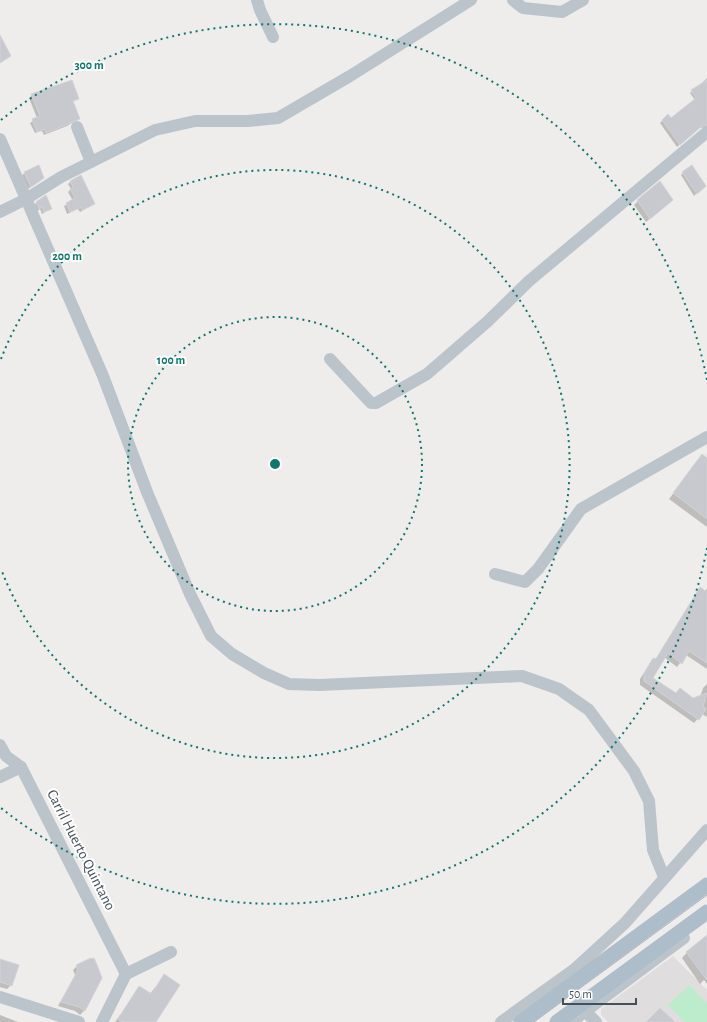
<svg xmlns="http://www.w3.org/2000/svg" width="707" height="1022" font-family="'Alegreya Sans',sans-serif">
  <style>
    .education { fill: #e0ddde }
    .green { fill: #bceccc }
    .shadow { fill: #0003 }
    .building { fill: #c7c9cf; stroke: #d1d3d8 }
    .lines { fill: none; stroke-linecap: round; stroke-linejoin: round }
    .minor { stroke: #bbc4cb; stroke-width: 12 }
    .major { stroke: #adbdca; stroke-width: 15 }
    .tram { stroke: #afb2b7; stroke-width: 1 }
    .ring { fill: none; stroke: #0f766e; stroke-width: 2; stroke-dasharray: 2 4 }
    .labels { text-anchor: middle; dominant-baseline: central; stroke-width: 4; stroke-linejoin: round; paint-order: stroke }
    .street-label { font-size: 15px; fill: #465059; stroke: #fff }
    .centre { fill: #0f766e; stroke: #fff; stroke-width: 2 }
    .ring-label { font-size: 12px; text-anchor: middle; font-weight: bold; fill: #0f766e; stroke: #fff; stroke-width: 4; stroke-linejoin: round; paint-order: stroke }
  </style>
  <rect width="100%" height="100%" fill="#efecec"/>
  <path class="education" d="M673,956L707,990V1022H608L601,1015V1009Z"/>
  <path class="green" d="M689,985L707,1003V1022H685L668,1005Z"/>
  <g class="shadow">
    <path d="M707,78V127L699,128L677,147L660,123L667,116L671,120L695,100L690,93L703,83V82Z"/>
    <path d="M71,81L77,98L73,102L79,119L67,126L44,135L42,131L35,133L30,123L37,118L29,98L32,95Z"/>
    <path d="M25,173L39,181L28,189L22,175Z"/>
    <path d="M683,173L704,186L694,196L681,175Z"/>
    <path d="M70,182L94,204L91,206L80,212L78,209L67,214L64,206L73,201L68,192L71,189L68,184Z"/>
    <path d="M638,201L668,204L646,222L634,205Z"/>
    <path d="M37,202L50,209L42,214L40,209L37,211L34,205Z"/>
    <path d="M702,456L707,460V527L669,499Z"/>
    <path d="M700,588L705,592L707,588V669L686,655L677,667L664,657L652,679L676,694L693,699L700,697L703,688L707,684V717L702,714L694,723L640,685V679L650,663L655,660Z"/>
    <path d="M707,936V984L704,980L700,984L682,958L691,948Z"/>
    <path d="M0,960L11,985L7,989L0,987Z"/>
    <path d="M77,966L99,982L84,1011L80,1015L75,1011L58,1006L75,975L73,970Z"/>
    <path d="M164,976L155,1022H115L139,988L150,994Z"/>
    <path d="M0,1015L18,1022H0Z"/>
  </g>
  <g class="building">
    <path d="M0,35L11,56L0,63Z"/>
    <path d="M72,80L79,99L73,101L80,119L46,133L45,129L37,132L32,119L40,116L31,94Z"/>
    <path d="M707,80V125L702,126L680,145L662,120L668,114L671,118L696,98L691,90Z"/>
    <path d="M39,165L44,178L31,187L24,172Z"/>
    <path d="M692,165L706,186L697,194L682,172Z"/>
    <path d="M81,175L95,204L82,210L81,207L70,212L66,203L75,198L70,189L73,187L70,181Z"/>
    <path d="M660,181L673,200L650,219L637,200Z"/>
    <path d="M46,195L52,209L44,212L42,207L39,209L36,202Z"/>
    <path d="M702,454L707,458V519L673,493Z"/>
    <path d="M700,587L707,592V663L689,651L682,664L668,653L653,678L676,693L680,688L693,698L707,693L703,706L706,709L699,720L644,681V674L653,658L656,659Z"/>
    <path d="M707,935V980L686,952Z"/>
    <path d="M91,958L92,959L94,958L97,965L102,978L85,1011L79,1007L61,1002L78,970L76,965Z"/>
    <path d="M0,959L19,965L12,986L0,982Z"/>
    <path d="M164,974L180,985L156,1022H122L118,1019L139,986L152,994Z"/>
    <path d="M660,1008L675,1022H646Z"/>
  </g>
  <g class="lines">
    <g class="minor">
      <path d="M257,0L260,10L273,37"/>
      <path d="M513,0L523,8L562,12L583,0"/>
      <path d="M77,127L91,162"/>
      <path d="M0,139L103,376L147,492L190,594L211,636L232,654L264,673L289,684L319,685L522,676L559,689L589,710L634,771L649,801L653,850L664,877"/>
      <path d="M0,212L26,199L61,177L155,130L195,121H248L278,118L350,76L471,0"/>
      <path d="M330,359L371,403H376L427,374L487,322L529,281L707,132"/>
      <path d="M495,574L525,582L538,569L581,509L707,437"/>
      <path d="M0,745L6,756L21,767L126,974"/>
      <path d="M0,777L21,767"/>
      <path d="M0,997L79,1022"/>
      <path d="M585,1011L596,1022"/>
      <path d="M102,1022L126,974L171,952"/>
      <path d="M501,1022L576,968L625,923L707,830"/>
      <path d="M571,1022L684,938"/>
    </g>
    <g class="major">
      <path d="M521,1022L707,885"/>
      <path d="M557,1022L707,912"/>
    </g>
    <path class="tram" d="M534,1022L707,895"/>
  </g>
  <g class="ring">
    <circle cx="275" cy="464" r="147"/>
    <path d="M1 359A294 294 0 1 1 1 569"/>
    <path d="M707 548A440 440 0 0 1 1 808M1 120A440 440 0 0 1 707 380"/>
  </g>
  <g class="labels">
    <g class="street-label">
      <text transform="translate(81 850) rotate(63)">Carril Huerto Quintano</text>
    </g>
  </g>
  <circle cx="275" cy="464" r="6" class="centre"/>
  <g class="ring-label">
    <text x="89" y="69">300 m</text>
    <text x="67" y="260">200 m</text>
    <text x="171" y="364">100 m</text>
  </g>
  <path d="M563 998v6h73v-6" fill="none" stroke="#465059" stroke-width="2"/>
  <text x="569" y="998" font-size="12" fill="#465059" stroke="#ffffff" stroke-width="3" paint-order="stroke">50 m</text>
</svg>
